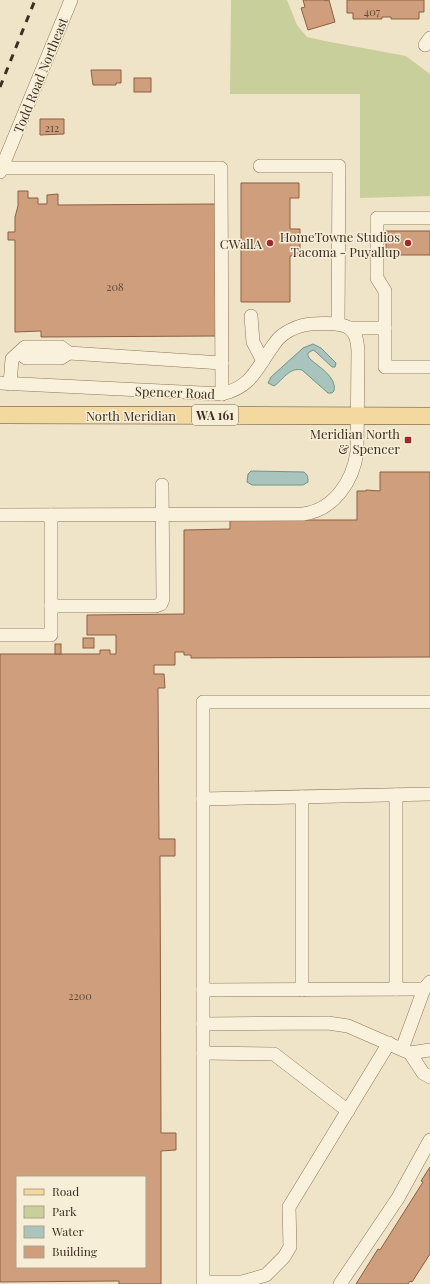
<svg xmlns="http://www.w3.org/2000/svg" width="430" height="1284" font-family="'Playfair Display',serif">
  <style>
    .green { fill: #c9cf9b }
    .water { fill: #a9c4bc; stroke: #6f938a }
    .building { fill: #cf9f7d; stroke: #8d5f41; fill-rule: evenodd }
    .lines { fill: none; stroke-linecap: round; stroke-linejoin: round }
    .minor-casing { stroke: #8d765c; stroke-width: 14 }
    .major-casing { stroke: #5b4430; stroke-width: 18 }
    .minor { stroke: #faf1dc; stroke-width: 13 }
    .major { stroke: #f3d9a0; stroke-width: 17 }
    .rail { stroke: #3d2e20; stroke-width: 3; stroke-dasharray: 7 7; stroke-linecap: butt }
    .poi-dot { fill: #9e2a2b; stroke: #f7eed8; stroke-width: 1.5 }
    .labels { text-anchor: middle; dominant-baseline: central; stroke-width: 3; stroke-linejoin: round; paint-order: stroke }
    .number-label { font-size: 11px; fill: #624a37 }
    .shield { fill: #f7eed8; stroke: #756857; stroke-width: 1 }
    .shield-label { font-size: 12px; font-weight: bold; fill: #3d2e20 }
    .street-label { font-size: 13px; fill: #3d2e20; stroke: #f7eed8 }
    .poi-label { font-size: 13px; fill: #3d2e20; stroke: #f7eed8; text-anchor: end }
  </style>
  <rect width="100%" height="100%" fill="#f0e4c8"/>
  <path class="green" d="M231,0H287L297,25L307,37L325,41L406,56L430,74V196L360,198V94H230Z"/>
  <g class="water">
    <path d="M313,344L321,348L336,363L335,367H332L316,352L313,350L308,353V356L310,359C319,367 337,377 334,391L332,393H328L302,370C289,367 283,380 274,386L268,383L271,377L303,348Z"/>
    <path d="M251,471L304,472C308,475 308,477 308,482L303,485H252L247,482L248,474Z"/>
  </g>
  <g class="building">
    <path d="M303,0H325V1L329,0L335,22L308,30L301,8L305,7Z"/>
    <path d="M347,0H424V12H419V19H391V17H382V19H353V13H347Z"/>
    <path d="M91,70H121V83H116V85H93Z"/>
    <rect x="134" y="78" width="17" height="14"/>
    <path d="M40,119H64V134L40,135Z"/>
    <path d="M241,183H299V198H290V229H300V256H290V302H241Z"/>
    <path d="M18,191H28V198H38V204H47V195L58,194V205L215,204L216,336L41,337V331L15,332V240H8V232H15V217L18,206Z"/>
    <rect x="386" y="231" width="44" height="24"/>
    <path d="M380,472H430V657L191,658V655H184V652H175V665H154V674H164L165,688H158L159,839H175V856H160L161,1133H176V1150L161,1151V1284H119V1281L0,1282V654H100V650H110V654H116V635H87V615L184,614V530L230,529V520H357V491H366V490L380,491ZM17,1177H145V1267H17Z"/>
    <rect x="83" y="638" width="11" height="10"/>
    <rect x="55" y="644" width="6" height="10"/>
    <path d="M430,1167V1254L412,1282L410,1281L408,1284H356L378,1249L380,1250L423,1182L421,1181Z"/>
  </g>
  <g class="lines">
    <defs>
      <g id="minor">
        <path d="M425,45L430,38"/>
        <path d="M260,166H339L338,324"/>
        <path d="M1,168H221L222,394"/>
        <path d="M0,172L71,0"/>
        <path d="M430,218H377V278L385,291V367H430"/>
        <path d="M251,316L253,342L263,361"/>
        <path d="M349,328H385"/>
        <path d="M19,353L26,358H61L69,353"/>
        <path d="M0,383L222,394C250,387 255,372 270,350C273,346 276,341 279,338C285,332 296,327 304,325C314,323 341,322 349,328C357,334 357,342 358,350L357,452C353,481 334,510 303,514L0,515"/>
        <path d="M10,384L12,359L25,347H61L69,353L222,363"/>
        <path d="M51,606H156L161,604L163,599L162,485"/>
        <path d="M0,635H51V515"/>
        <path d="M396,795V989"/>
        <path d="M302,797V990"/>
        <path d="M203,799L430,794"/>
        <path d="M203,990L424,989"/>
        <path d="M203,1024L328,1023L348,1026L410,1053L430,1050"/>
        <path d="M389,1043L289,1207L290,1247L284,1257L266,1275L242,1282H203V702H430"/>
        <path d="M402,1049L424,989L430,982"/>
        <path d="M203,1053L274,1054L348,1111"/>
        <path d="M410,1053L423,1073L430,1077"/>
        <path d="M340,1284L398,1198L430,1140"/>
      </g>
      <path id="major" d="M0,415L430,416"/>
    </defs>
    <use href="#minor" class="minor-casing"/>
    <use href="#major" class="major-casing"/>
    <use href="#minor" class="minor"/>
    <use href="#major" class="major"/>
    <path class="rail" d="M0,87L35,0"/>
  </g>
  <g class="poi-dot">
    <circle cx="270" cy="243" r="4"/>
    <circle cx="408" cy="243" r="4"/>
    <rect x="404" y="436" width="8" height="8" rx="2"/>
  </g>
  <g class="labels">
    <g class="number-label">
      <text x="372" y="11">407</text>
      <text x="52" y="127">212</text>
      <text x="115" y="286">208</text>
      <text x="80" y="995">2200</text>
    </g>
    <rect class="shield" x="192" y="405" width="46" height="20" rx="3"/>
    <g class="shield-label">
      <text x="215" y="415">WA 161</text>
    </g>
    <g class="street-label">
      <text transform="translate(40 75) rotate(-68)">Todd Road Northeast</text>
      <text transform="translate(175 392) rotate(2)">Spencer Road</text>
      <text x="131" y="415">North Meridian</text>
    </g>
    <g class="poi-label">
      <text x="400" y="236">HomeTowne Studios<tspan x="400" dy="15">Tacoma - Puyallup</tspan></text>
      <text x="262" y="243">CWallA</text>
      <text x="400" y="433">Meridian North<tspan x="400" dy="15">&amp; Spencer</tspan></text>
    </g>
  </g>
  <rect x="16" y="1176" width="130" height="92" fill="#f7eed8" stroke="#ada18e"/>
  <rect x="24" y="1189" width="20" height="6" fill="#f3d9a0" stroke="#ada18e"/>
  <text x="52" y="1196" font-size="12" fill="#3d2e20">Road</text>
  <rect x="24" y="1206" width="20" height="12" fill="#c9cf9b" stroke="#ada18e"/>
  <text x="52" y="1216" font-size="12" fill="#3d2e20">Park</text>
  <rect x="24" y="1226" width="20" height="12" fill="#a9c4bc" stroke="#ada18e"/>
  <text x="52" y="1236" font-size="12" fill="#3d2e20">Water</text>
  <rect x="24" y="1246" width="20" height="12" fill="#cf9f7d" stroke="#ada18e"/>
  <text x="52" y="1256" font-size="12" fill="#3d2e20">Building</text>
</svg>
